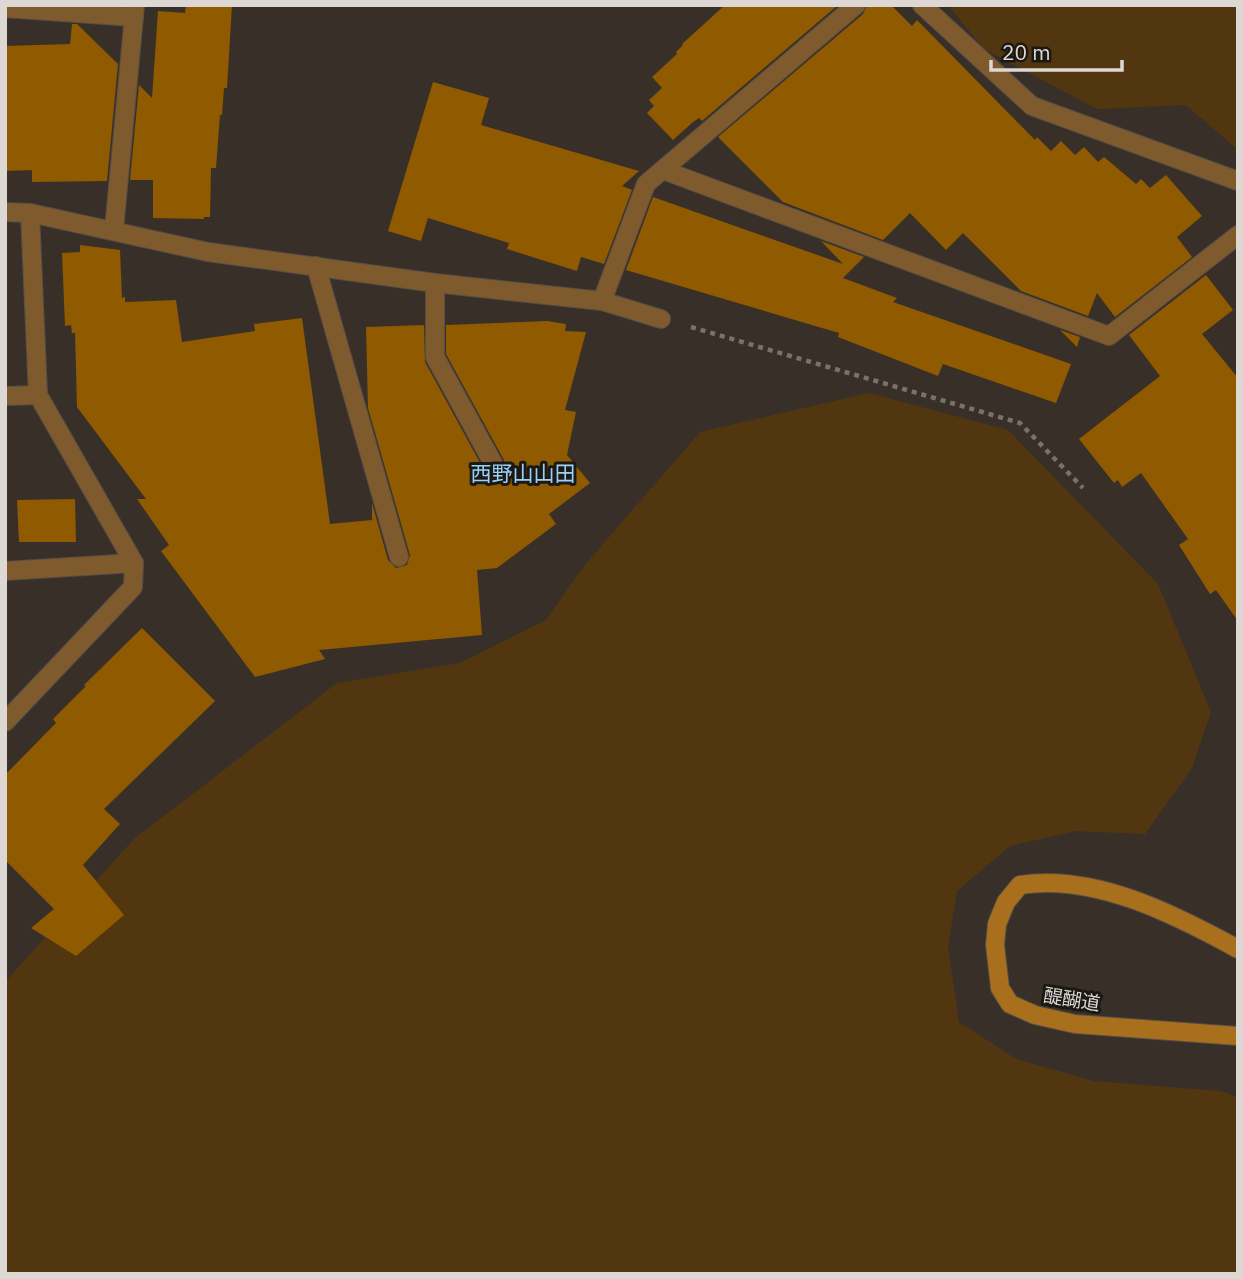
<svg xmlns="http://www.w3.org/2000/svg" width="1243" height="1279" font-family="'IBM Plex Sans','Noto Sans JP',sans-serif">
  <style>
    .green { fill: #523610 }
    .building { fill: #8f5a00 }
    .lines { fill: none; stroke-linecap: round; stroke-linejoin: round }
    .service-casing { stroke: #564e47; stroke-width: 20 }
    .minor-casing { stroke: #564e47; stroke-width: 20 }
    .secondary-casing { stroke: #564e47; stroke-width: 20 }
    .path { stroke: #79726b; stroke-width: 4.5; stroke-dasharray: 5 5; stroke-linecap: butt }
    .service { stroke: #7e5a2d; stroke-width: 18 }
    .minor { stroke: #7e5a2d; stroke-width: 18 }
    .secondary { stroke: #a86f1c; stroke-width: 18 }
    .labels { text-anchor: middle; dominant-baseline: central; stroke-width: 6; stroke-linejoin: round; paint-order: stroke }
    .street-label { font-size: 19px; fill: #ddd8d3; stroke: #1c1915 }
    .neighbourhood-label { font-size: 21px; fill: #99d1f9; stroke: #1c1915 }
  </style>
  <rect width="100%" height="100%" fill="#383028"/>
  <g class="green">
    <path d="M948,5H1238V150L1186,105L1097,109L984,49Z"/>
    <path d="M869,393L1008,430L1158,584L1211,712L1192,768L1145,834L1075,831L1010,846L957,891L948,947L959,1022L1016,1059L1094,1081L1220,1091L1238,1097V1274H5V982L134,839L337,683L460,663L546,620L584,566L700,432Z"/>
  </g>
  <g class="building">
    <path d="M186,5H232L227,88H224L222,115H220L216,168H211L210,217H204V219L153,218V180H130L139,85L152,98L158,11L185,13Z"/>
    <path d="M725,5H838L702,121L699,118L693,122L673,140L647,113L654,106L649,100L662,88L652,77L677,54L676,52L683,45L682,44Z"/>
    <path d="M867,5H891L912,26L917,20L1035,140L1037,137L1051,151L1061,141L1075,155L1084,147L1098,162L1104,157L1136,184L1141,179L1150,188L1166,175L1202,216L1177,237L1192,257L1115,317L1097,293L1088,316L1021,291L963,233L946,250L910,213L883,240L783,202L718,137L863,14Z"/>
    <path d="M72,24H77L118,64L107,181L32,182V170L5,171V46L70,44Z"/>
    <path d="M433,82L489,98L481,125L639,171L622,186L632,190L604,264L581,257L577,271L507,249L509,243L428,218L421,241L388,231Z"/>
    <path d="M653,197L843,264L821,241L864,257L843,278L897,298L893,302L1071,364L1056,403L943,364L938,376L838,337L839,333L626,270Z"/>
    <path d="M80,245L120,250L122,298L125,297V302L176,300L182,342L255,331L254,324L302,318L330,524L372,520V503L388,560L396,568L407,565L410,555L368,408L366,327L424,325L425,362L484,470L494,476L503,471L504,460L446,354V325L547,321L566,324L565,331L586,332L565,410L576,412L567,455L590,483L549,514L556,524L497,568L477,570L482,635L319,650L325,659L255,677L161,551L169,545L137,499H146L77,407L75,333H72L71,325L65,326L62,253L80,252Z"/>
    <path d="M1206,275L1233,310L1202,334L1238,378V621L1216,590L1210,594L1179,545L1188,539L1141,473L1122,487L1118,480L1114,483L1079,439L1160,376L1129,335Z"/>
    <path d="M1060,330L1080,337L1077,347Z"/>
    <path d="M75,499L76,542H19L17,500Z"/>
    <path d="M142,628L215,701L104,809L120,824L83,865L124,915L76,956L31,928L54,909L5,860V775L56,723L53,719L86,686L84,685Z"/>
  </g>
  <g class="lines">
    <defs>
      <g id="service">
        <path d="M316,266L399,557"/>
        <path d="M435,283V357L494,465"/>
      </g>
      <g id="minor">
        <path d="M922,5L1032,106L1238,181"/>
        <path d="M5,8L134,17"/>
        <path d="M663,170L1109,336L1238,235"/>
        <path d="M5,212L30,213L208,252L435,283L602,301L661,319"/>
        <path d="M114,230L135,5"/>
        <path d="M602,301L646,184L856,5"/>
        <path d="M5,396L38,395"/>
        <path d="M5,571L134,563"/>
        <path d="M5,722L133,587L134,563L38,395L30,213"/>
      </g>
      <path id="secondary" d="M1238,949C1174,914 1094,873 1020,885L1006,902L997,924L995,945L1000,988L1010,1004L1035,1015L1075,1024L1238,1036"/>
    </defs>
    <use href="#service" class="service-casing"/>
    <use href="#minor" class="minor-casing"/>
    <use href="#secondary" class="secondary-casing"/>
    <path class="path" d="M691,327L1020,423L1083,488"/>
    <use href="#service" class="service"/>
    <use href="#minor" class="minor"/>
    <use href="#secondary" class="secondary"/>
  </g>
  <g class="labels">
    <g class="street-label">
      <text transform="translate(1072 999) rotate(9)">醍醐道</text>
    </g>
    <g class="neighbourhood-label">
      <text x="523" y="473">西野山山田</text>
    </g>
  </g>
  <rect width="1243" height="1279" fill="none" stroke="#ddd8d3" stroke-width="14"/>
  <path d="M991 60v10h131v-10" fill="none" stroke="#ddd8d3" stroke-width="3.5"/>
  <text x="1002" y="60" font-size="21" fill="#ddd8d3" stroke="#1c1915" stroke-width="5" paint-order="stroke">20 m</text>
</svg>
